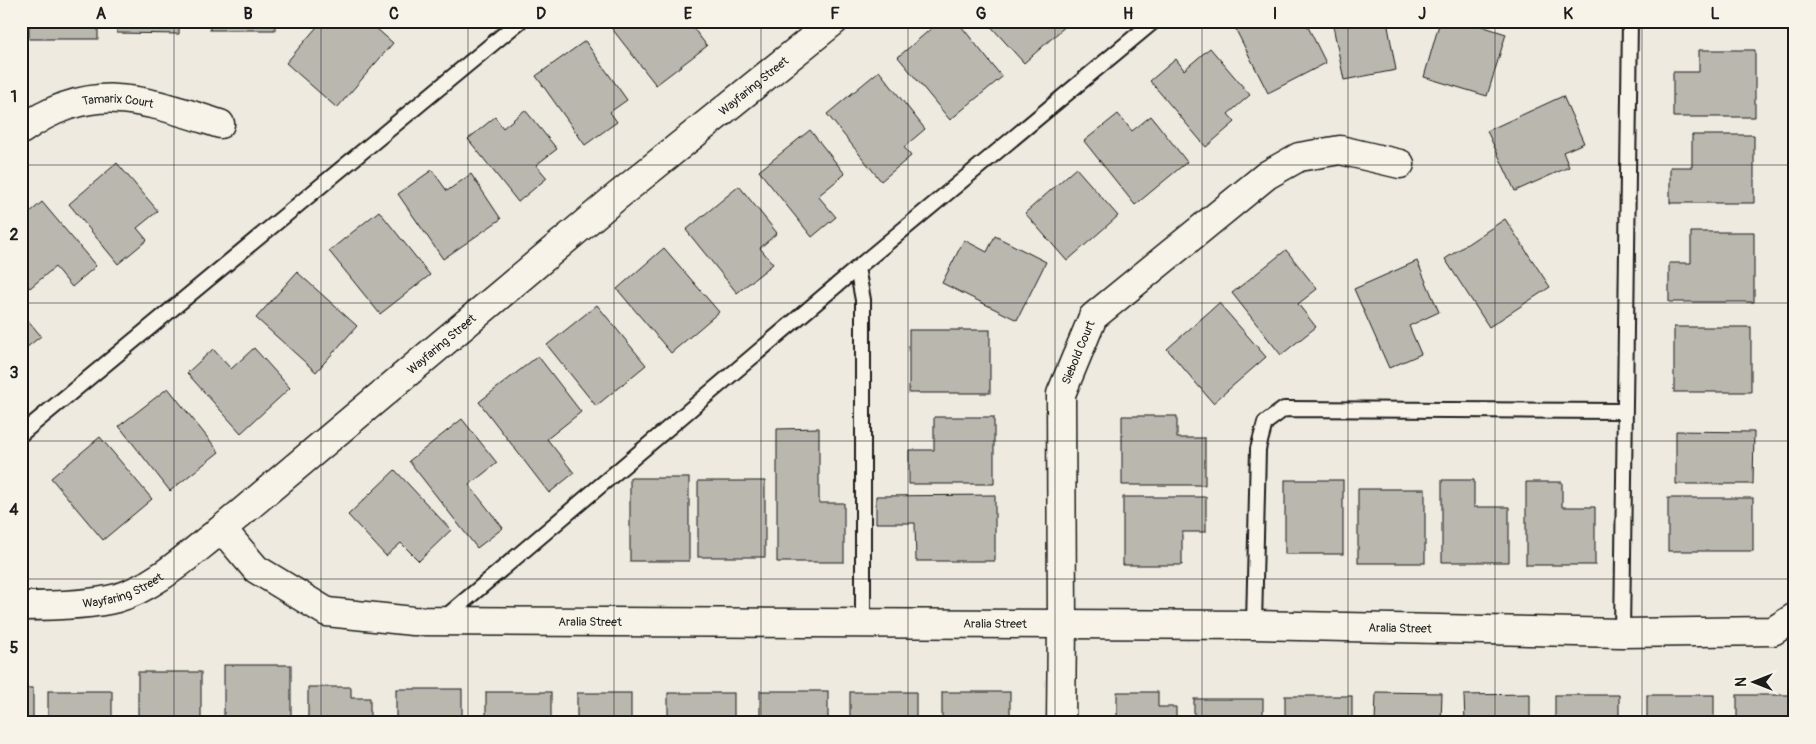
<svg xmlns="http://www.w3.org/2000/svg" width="1816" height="744" font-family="Pangolin,sans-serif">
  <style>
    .building { fill: #bab7af; stroke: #1c1c1c }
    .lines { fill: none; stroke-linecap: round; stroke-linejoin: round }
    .lane-casing { stroke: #1c1c1c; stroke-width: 18 }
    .street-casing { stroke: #1c1c1c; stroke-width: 31 }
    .lane { stroke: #f7f3e8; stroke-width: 14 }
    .street { stroke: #f7f3e8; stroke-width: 28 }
    .grid { fill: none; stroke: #1c1c1c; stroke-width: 1; stroke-opacity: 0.55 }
    .labels { text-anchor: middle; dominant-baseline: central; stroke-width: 4; stroke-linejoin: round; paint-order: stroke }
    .street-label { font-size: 12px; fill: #1c1c1c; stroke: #f7f3e8 }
    .neatline { fill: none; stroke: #1c1c1c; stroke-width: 2 }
    .grid-label { font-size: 16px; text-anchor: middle; font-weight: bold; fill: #1c1c1c }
  </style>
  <rect width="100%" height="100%" fill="#eeeae0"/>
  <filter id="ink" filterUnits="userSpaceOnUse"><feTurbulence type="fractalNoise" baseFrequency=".02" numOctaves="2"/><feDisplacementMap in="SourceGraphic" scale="10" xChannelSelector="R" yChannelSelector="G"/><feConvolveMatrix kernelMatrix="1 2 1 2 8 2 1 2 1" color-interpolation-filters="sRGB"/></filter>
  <g filter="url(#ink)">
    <g class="building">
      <rect x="29" y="21" width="69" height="18"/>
      <path d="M117,21H179V34L117,33Z"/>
      <rect x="210" y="21" width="65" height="9"/>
      <path d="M322,21H368L393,43L337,108L286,63Z"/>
      <path d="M606,21H688L707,46L656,85Z"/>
      <path d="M940,21H957L1002,77L950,120L898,57Z"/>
      <path d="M986,21H1068L1069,23L1024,63Z"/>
      <path d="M1253,21H1305L1326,63L1268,93L1236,30Z"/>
      <path d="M1332,21H1387L1396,70L1344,80Z"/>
      <path d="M1440,21H1479L1478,25L1506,34L1487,96L1424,77Z"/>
      <rect x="1669" y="21" width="85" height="3"/>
      <path d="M585,41L627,100L610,112L617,122L585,145L536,76Z"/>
      <path d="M1210,48L1250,95L1228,114L1235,122L1206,147L1150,81L1176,59L1184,70Z"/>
      <path d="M1699,50H1755V117H1673V72H1699Z"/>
      <path d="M879,71L925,129L904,147L911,156L881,181L827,114Z"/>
      <path d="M1563,96L1584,143L1563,152L1569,167L1515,191L1487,131Z"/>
      <path d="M525,110L557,149L536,165L547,178L518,202L468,139L495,117L503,128Z"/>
      <path d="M1118,114L1132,131L1151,116L1187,162L1135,205L1084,141Z"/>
      <path d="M810,130L845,174L818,196L836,217L812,237L759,171Z"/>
      <path d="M1692,135H1754V203H1670V167H1692Z"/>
      <path d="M117,163L158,211L137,228L147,240L118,264L69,204Z"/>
      <path d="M1076,168L1118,216L1067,261L1025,213Z"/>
      <path d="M432,170L447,191L471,174L501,219L443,259L398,194Z"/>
      <path d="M739,186L777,233L760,248L773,264L737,293L686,230Z"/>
      <path d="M42,202L96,266L72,287L55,267L30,288L21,278V220Z"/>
      <path d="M379,211L430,275L380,314L329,251Z"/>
      <path d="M1505,219L1550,287L1489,327L1445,259Z"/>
      <path d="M1691,232H1754V302H1669V263H1691Z"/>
      <path d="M995,236L1046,262L1017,320L942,283L964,240L987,252Z"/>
      <path d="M664,248L719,312L671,353L617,289Z"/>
      <path d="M1286,250L1317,289L1298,304L1316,327L1281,355L1232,293Z"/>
      <path d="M1417,261L1439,312L1409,326L1421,354L1389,368L1354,289Z"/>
      <path d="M297,272L357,326L316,372L256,318Z"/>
      <path d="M1219,303L1266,357L1213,403L1167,349Z"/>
      <path d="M597,305L646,365L596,406L547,345Z"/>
      <path d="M21,312L41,336L21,352Z"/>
      <rect x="1674" y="327" width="77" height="65"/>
      <rect x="909" y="330" width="81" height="63"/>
      <path d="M254,348L290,388L241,433L187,373L213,349L231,369Z"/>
      <path d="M538,356L581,412L547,439L574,473L549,493L479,402Z"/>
      <path d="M168,388L219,452L170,491L119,426Z"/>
      <path d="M1122,416H1177V438H1205V485H1122Z"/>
      <path d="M934,417H994V484H909V450H934Z"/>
      <path d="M462,419L497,463L469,485L503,528L477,548L409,461Z"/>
      <path d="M819,428V503H844V562H777V429Z"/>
      <path d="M1676,431L1754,432L1753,484H1676Z"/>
      <path d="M100,437L152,499L103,540L51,478Z"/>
      <path d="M395,470L451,530L419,561L401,543L386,556L348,515Z"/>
      <rect x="630" y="478" width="59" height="83"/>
      <rect x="1285" y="480" width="58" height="74"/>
      <path d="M1442,480H1474V507H1509V562H1442Z"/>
      <rect x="698" y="481" width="67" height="76"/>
      <path d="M1526,482H1562V507H1595V565H1526Z"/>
      <rect x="1358" y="489" width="67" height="74"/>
      <path d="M995,495V561H916L915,523H876V496Z"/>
      <path d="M1123,497H1206V532H1182V565H1123Z"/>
      <rect x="1668" y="498" width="85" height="53"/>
      <rect x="224" y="665" width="67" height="58"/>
      <rect x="138" y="672" width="63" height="51"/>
      <path d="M308,687H351V698H370V723H308Z"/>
      <rect x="21" y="688" width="12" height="35"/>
      <rect x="396" y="689" width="66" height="34"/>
      <rect x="48" y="691" width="64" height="32"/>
      <rect x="760" y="691" width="68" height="32"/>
      <rect x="486" y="692" width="65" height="31"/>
      <rect x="850" y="692" width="66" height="31"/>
      <rect x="942" y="692" width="68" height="31"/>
      <path d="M1117,692H1158V707H1176V723H1117Z"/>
      <path d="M1376,692L1442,693L1441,723H1375Z"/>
      <rect x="577" y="693" width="54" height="30"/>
      <rect x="668" y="693" width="66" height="30"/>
      <path d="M1530,694V723H1465L1464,695Z"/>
      <rect x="1555" y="695" width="64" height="28"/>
      <rect x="1647" y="695" width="67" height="28"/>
      <rect x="1737" y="695" width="58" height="28"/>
      <rect x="1285" y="696" width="67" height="27"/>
      <rect x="1194" y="699" width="69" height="24"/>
    </g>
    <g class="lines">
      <defs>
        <g id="lane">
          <path d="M857,268L863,300V624"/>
          <path d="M21,434L520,21"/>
          <path d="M443,619L857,268L1154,21"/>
          <path d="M1254,625L1258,449L1265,423L1284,409L1624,411"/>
          <path d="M1622,633L1630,21"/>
        </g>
        <g id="street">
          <path id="s1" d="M21,130C93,79 144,100 220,124"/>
          <path id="s2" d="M222,529L256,569L327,612L413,621L1254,625L1622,633L1773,631L1795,617"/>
          <path id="s3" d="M21,606C48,606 91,605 117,598C156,587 190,553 222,529L615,198L834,21"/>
          <path id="s4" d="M1061,723L1062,624L1061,394L1093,317L1267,175L1299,157L1340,150L1400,164"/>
        </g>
      </defs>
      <use href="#lane" class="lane-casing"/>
      <use href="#street" class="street-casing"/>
      <use href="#lane" class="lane"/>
      <use href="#street" class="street"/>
    </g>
  </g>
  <path class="grid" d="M174,21V723M321,21V723M468,21V723M614,21V723M761,21V723M908,21V723M1055,21V723M1202,21V723M1348,21V723M1495,21V723M1642,21V723M21,165H1795M21,303H1795M21,441H1795M21,579H1795"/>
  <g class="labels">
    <g class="street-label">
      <text stroke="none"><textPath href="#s3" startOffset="915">Wayfaring Street</textPath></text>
      <text stroke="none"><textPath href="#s1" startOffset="104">Tamarix Court</textPath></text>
      <text stroke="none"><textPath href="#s3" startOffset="510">Wayfaring Street</textPath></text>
      <text stroke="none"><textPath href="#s4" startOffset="374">Siebold Court</textPath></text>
      <text stroke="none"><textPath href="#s3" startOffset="104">Wayfaring Street</textPath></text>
      <text stroke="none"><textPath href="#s2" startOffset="399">Aralia Street</textPath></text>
      <text stroke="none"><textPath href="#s2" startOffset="804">Aralia Street</textPath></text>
      <text stroke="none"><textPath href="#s2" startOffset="1209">Aralia Street</textPath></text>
    </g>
  </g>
  <rect width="1816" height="744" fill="none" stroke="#f7f3e8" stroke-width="55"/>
  <g transform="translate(1754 682) rotate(270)" stroke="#f7f3e8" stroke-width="4" paint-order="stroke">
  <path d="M0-4L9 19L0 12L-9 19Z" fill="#1c1c1c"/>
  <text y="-8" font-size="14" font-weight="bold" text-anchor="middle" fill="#1c1c1c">N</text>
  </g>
  <rect x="28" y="28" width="1760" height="688" class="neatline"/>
  <g class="grid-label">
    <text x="101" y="19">A</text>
    <text x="248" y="19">B</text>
    <text x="394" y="19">C</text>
    <text x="541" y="19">D</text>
    <text x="688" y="19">E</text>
    <text x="835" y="19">F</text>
    <text x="981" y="19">G</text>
    <text x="1128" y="19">H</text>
    <text x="1275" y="19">I</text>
    <text x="1422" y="19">J</text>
    <text x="1568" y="19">K</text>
    <text x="1715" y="19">L</text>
    <text x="14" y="102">1</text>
    <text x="14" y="240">2</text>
    <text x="14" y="378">3</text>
    <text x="14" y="515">4</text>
    <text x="14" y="653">5</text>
  </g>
</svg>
